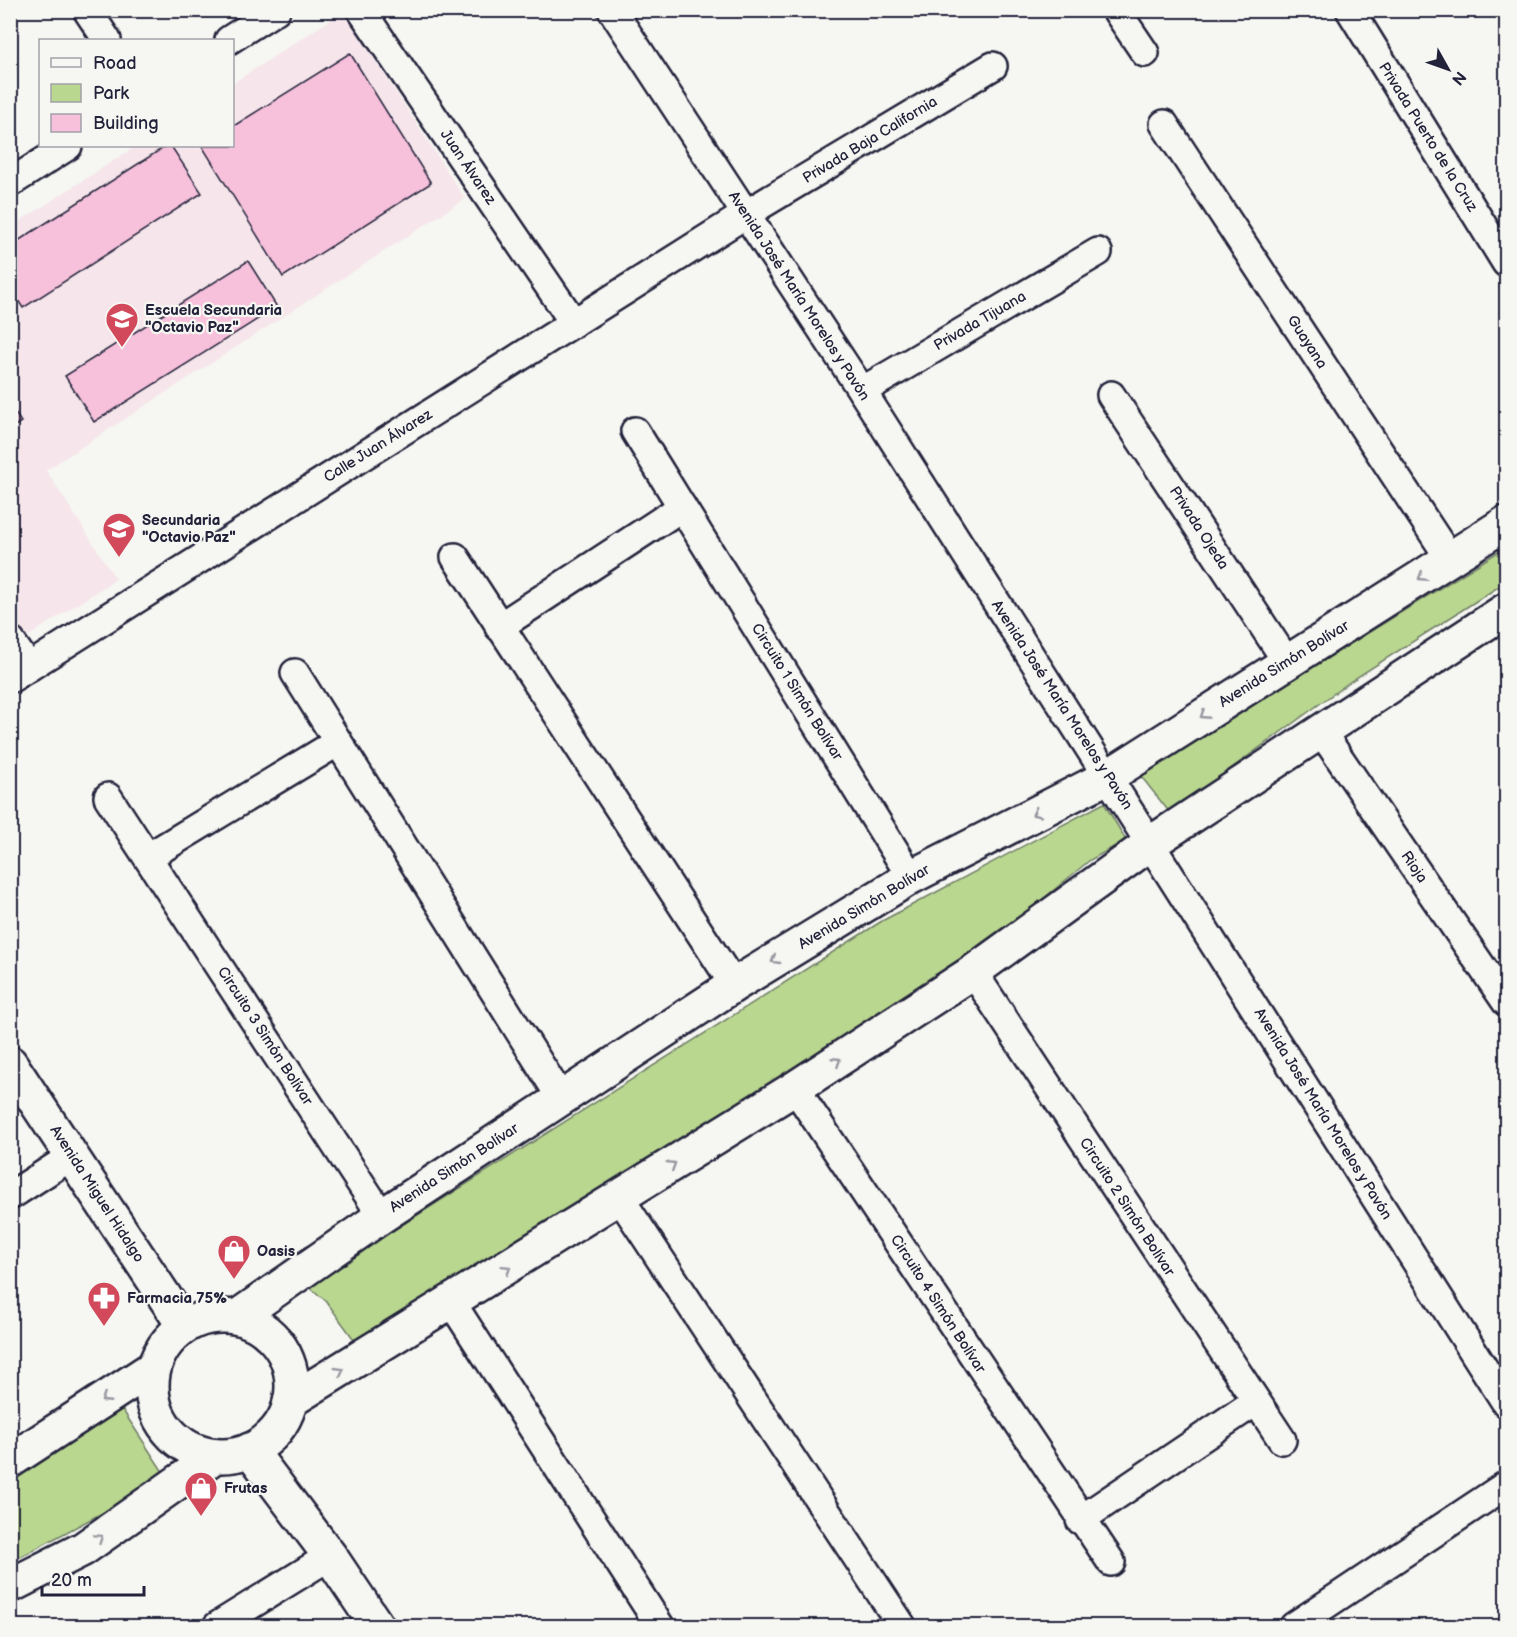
<svg xmlns="http://www.w3.org/2000/svg" width="1517" height="1637" font-family="'Balsamiq Sans',sans-serif">
  <style>
    .built { fill: #f6e6eb }
    .green { fill: #b9d78f; stroke: #6e7c65; stroke-width: 1.5 }
    .building { fill: #f7c1db; stroke: #22223b; stroke-width: 1.5 }
    .lines { fill: none; stroke-linecap: round; stroke-linejoin: round }
    .minor-casing { stroke: #22223b; stroke-width: 32 }
    .tertiary-casing { stroke: #22223b; stroke-width: 38 }
    .secondary-casing { stroke: #22223b; stroke-width: 38 }
    .minor { stroke: #f6f6f2; stroke-width: 27 }
    .tertiary { stroke: #f6f6f2; stroke-width: 33 }
    .secondary { stroke: #f6f6f2; stroke-width: 33 }
    .oneway { stroke: #9797a0 }
    .labels { text-anchor: middle; dominant-baseline: central; stroke-width: 4.5; stroke-linejoin: round; paint-order: stroke }
    .street-label { font-size: 15px; fill: #22223b; stroke: #f6f6f2 }
    .poi-label { font-size: 15px; font-weight: bold; fill: #22223b; stroke: #f6f6f2; text-anchor: start }
  </style>
  <rect width="100%" height="100%" fill="#f6f6f2"/>
  <filter id="ink" filterUnits="userSpaceOnUse"><feTurbulence type="fractalNoise" baseFrequency=".0167" numOctaves="2"/><feDisplacementMap in="SourceGraphic" scale="12" xChannelSelector="R" yChannelSelector="G"/><feConvolveMatrix kernelMatrix="1 2 1 2 8 2 1 2 1" color-interpolation-filters="sRGB"/></filter>
  <g filter="url(#ink)">
    <path class="built" d="M344,11L465,199L46,470L116,579L27,637L11,612V227L136,146H232L233,83Z"/>
    <g class="green">
      <path d="M1506,547V582L1351,681L1170,813L1140,775Z"/>
      <path d="M1104,803L1126,840L1090,860L915,1005L358,1345L326,1301L307,1285L882,921Z"/>
      <path d="M118,1403L167,1478L11,1562V1471Z"/>
    </g>
    <g class="building">
      <path d="M350,53L431,183L283,277L202,146H232V127Z"/>
      <path d="M166,146H171L202,193L23,308L10,288V246Z"/>
      <path d="M248,261L277,307L94,422L65,376Z"/>
      <path d="M10,405L21,422L10,429Z"/>
    </g>
    <g class="lines">
      <defs>
        <g id="minor">
          <path d="M87,10L107,40"/>
          <path d="M361,10L574,323"/>
          <path d="M612,10L862,391L1506,1403"/>
          <path d="M1116,10L1145,53"/>
          <path d="M1350,10L1506,263"/>
          <path d="M229,40L276,10"/>
          <path d="M1164,124L1450,559"/>
          <path d="M10,183L68,146"/>
          <path d="M862,391L1098,252"/>
          <path d="M1111,395L1287,662"/>
          <path d="M635,431L911,877"/>
          <path d="M455,557L734,985"/>
          <path d="M499,627L682,507"/>
          <path d="M10,640L29,667"/>
          <path d="M295,673L561,1098"/>
          <path d="M10,679L746,214L993,66"/>
          <path d="M1321,731L1506,1002"/>
          <path d="M108,797L382,1216"/>
          <path d="M148,857L338,742"/>
          <path d="M973,972L1282,1440"/>
          <path d="M795,1088L1111,1562"/>
          <path d="M10,1196L72,1156"/>
          <path d="M620,1198L902,1626"/>
          <path d="M452,1303L660,1626"/>
          <path d="M1080,1520L1255,1402"/>
          <path d="M217,1626L330,1556"/>
          <path d="M1294,1626L1506,1485"/>
        </g>
        <g id="tertiary">
          <path d="M10,1063L184,1326"/>
          <path d="M250,1450L330,1556L377,1626"/>
        </g>
        <g id="secondary">
          <circle cx="222" cy="1386" r="70"/>
          <path d="M237,1317L382,1216L734,985L911,877L1107,777L1506,523"/>
          <path d="M290,1401L795,1088L973,972L1151,843L1506,610"/>
          <path d="M10,1461L154,1367"/>
          <path d="M10,1586L83,1549L215,1456"/>
        </g>
      </defs>
      <use href="#minor" class="minor-casing"/>
      <use href="#tertiary" class="tertiary-casing"/>
      <use href="#secondary" class="secondary-casing"/>
      <use href="#minor" class="minor"/>
      <use href="#tertiary" class="tertiary"/>
      <use href="#secondary" class="secondary"/>
    </g>
    <defs><path id="oneway-chevron" d="M-2-3.5L2.5 0L-2 3.5" fill="none" stroke-width="1.6" stroke-linecap="round" stroke-linejoin="round" transform="scale(1.5)"/></defs>
    <g class="oneway">
      <use href="#oneway-chevron" transform="translate(1422 577) rotate(148)"/>
      <use href="#oneway-chevron" transform="translate(1204 715) rotate(147)"/>
      <use href="#oneway-chevron" transform="translate(1036 813) rotate(153)"/>
      <use href="#oneway-chevron" transform="translate(775 960) rotate(149)"/>
      <use href="#oneway-chevron" transform="translate(837 1061) rotate(-33)"/>
      <use href="#oneway-chevron" transform="translate(672 1165) rotate(-32)"/>
      <use href="#oneway-chevron" transform="translate(507 1269) rotate(-32)"/>
      <use href="#oneway-chevron" transform="translate(340 1371) rotate(-31)"/>
      <use href="#oneway-chevron" transform="translate(105 1399) rotate(147)"/>
      <use href="#oneway-chevron" transform="translate(99 1538) rotate(-35)"/>
    </g>
  </g>
  <defs>
    <symbol id="school-pin" viewBox="-11 -11 22 30"><path d="M0 17L-7.5 6A9.5 9.5 0 1 1 7.5 6Z" fill="#d1495b" stroke="#f6f6f2"/><path d="M0-5L7-2L0 1L-7-2ZM-4 1L0 2.5L4 1V4Q0 6-4 4Z" fill="#fff"/></symbol>
    <symbol id="shop-pin" viewBox="-11 -11 22 30"><path d="M0 17L-7.5 6A9.5 9.5 0 1 1 7.5 6Z" fill="#d1495b" stroke="#f6f6f2"/><path d="M-5-2.5h2.3a2.7 3.5 0 0 1 5.4 0H5L5.5 6h-11ZM-1.5-2.5h3a1.5 2.3 0 0 0-3 0Z" fill="#fff"/></symbol>
    <symbol id="pharmacy-pin" viewBox="-11 -11 22 30"><path d="M0 17L-7.5 6A9.5 9.5 0 1 1 7.5 6Z" fill="#d1495b" stroke="#f6f6f2"/><path d="M-2-6h4v4h4v4h-4v4h-4v-4h-4v-4h4Z" fill="#fff"/></symbol>
  </defs>
  <g fill-rule="evenodd">
    <use href="#school-pin" x="103" y="300" width="38" height="52"/>
    <use href="#school-pin" x="100" y="510" width="38" height="52"/>
    <use href="#shop-pin" x="215" y="1232" width="38" height="52"/>
    <use href="#pharmacy-pin" x="85" y="1279" width="38" height="52"/>
    <use href="#shop-pin" x="182" y="1469" width="38" height="52"/>
  </g>
  <g class="labels">
    <g class="street-label">
      <text transform="translate(1428 137) rotate(58)">Privada Puerto de la Cruz</text>
      <text transform="translate(870 140) rotate(-31)">Privada Baja California</text>
      <text transform="translate(468 167) rotate(56)">Juan Álvarez</text>
      <text transform="translate(799 296) rotate(57)">Avenida José María Morelos y Pavón</text>
      <text transform="translate(980 321) rotate(-30)">Privada Tijuana</text>
      <text transform="translate(1307 342) rotate(57)">Guayana</text>
      <text transform="translate(378 446) rotate(-32)">Calle Juan Álvarez</text>
      <text transform="translate(1199 528) rotate(57)">Privada Ojeda</text>
      <text transform="translate(1284 664) rotate(-32)">Avenida Simón Bolívar</text>
      <text transform="translate(797 692) rotate(58)">Circuito 1 Simón Bolívar</text>
      <text transform="translate(1062 705) rotate(57)">Avenida José María Morelos y Pavón</text>
      <text transform="translate(1414 867) rotate(56)">Rioja</text>
      <text transform="translate(864 907) rotate(-31)">Avenida Simón Bolívar</text>
      <text transform="translate(265 1036) rotate(57)">Circuito 3 Simón Bolívar</text>
      <text transform="translate(1323 1114) rotate(58)">Avenida José María Morelos y Pavón</text>
      <text transform="translate(454 1168) rotate(-33)">Avenida Simón Bolívar</text>
      <text transform="translate(97 1194) rotate(57)">Avenida Miguel Hidalgo</text>
      <text transform="translate(1127 1207) rotate(57)">Circuito 2 Simón Bolívar</text>
      <text transform="translate(938 1304) rotate(57)">Circuito 4 Simón Bolívar</text>
    </g>
    <g class="poi-label">
      <text x="145" y="310">Escuela Secundaria<tspan x="145" dy="17">"Octavio Paz"</tspan></text>
      <text x="142" y="520">Secundaria<tspan x="142" dy="17">"Octavio Paz"</tspan></text>
      <text x="257" y="1251">Oasis</text>
      <text x="127" y="1298">Farmacia 75%</text>
      <text x="224" y="1488">Frutas</text>
    </g>
  </g>
  <rect width="1517" height="1637" fill="none" stroke="#f6f6f2" stroke-width="36"/>
  <rect x="18" y="18" width="1481" height="1601" fill="none" stroke="#22223b" stroke-width="2" filter="url(#ink)"/>
  <rect x="39" y="39" width="195" height="108" fill="#f6f6f2" stroke="#a1a1a9" stroke-width="1.5"/>
  <rect x="51" y="58" width="30" height="9" fill="#f6f6f2" stroke="#a1a1a9" stroke-width="1.5"/>
  <text x="93" y="69" font-size="18" fill="#22223b">Road</text>
  <rect x="51" y="84" width="30" height="18" fill="#b9d78f" stroke="#a1a1a9" stroke-width="1.5"/>
  <text x="93" y="99" font-size="18" fill="#22223b">Park</text>
  <rect x="51" y="114" width="30" height="18" fill="#f7c1db" stroke="#a1a1a9" stroke-width="1.5"/>
  <text x="93" y="129" font-size="18" fill="#22223b">Building</text>
  <g transform="translate(1448 69) rotate(130)" stroke="#f6f6f2" stroke-width="4.5" paint-order="stroke">
  <path d="M0-4.5L10 22L0 15L-10 22Z" fill="#22223b"/>
  <text y="-9" font-size="16" font-weight="bold" text-anchor="middle" fill="#22223b">N</text>
  </g>
  <path d="M42 1586v9h102v-9" fill="none" stroke="#22223b" stroke-width="3"/>
  <text x="51" y="1586" font-size="18" fill="#22223b" stroke="#f6f6f2" stroke-width="4.5" paint-order="stroke">20 m</text>
</svg>
